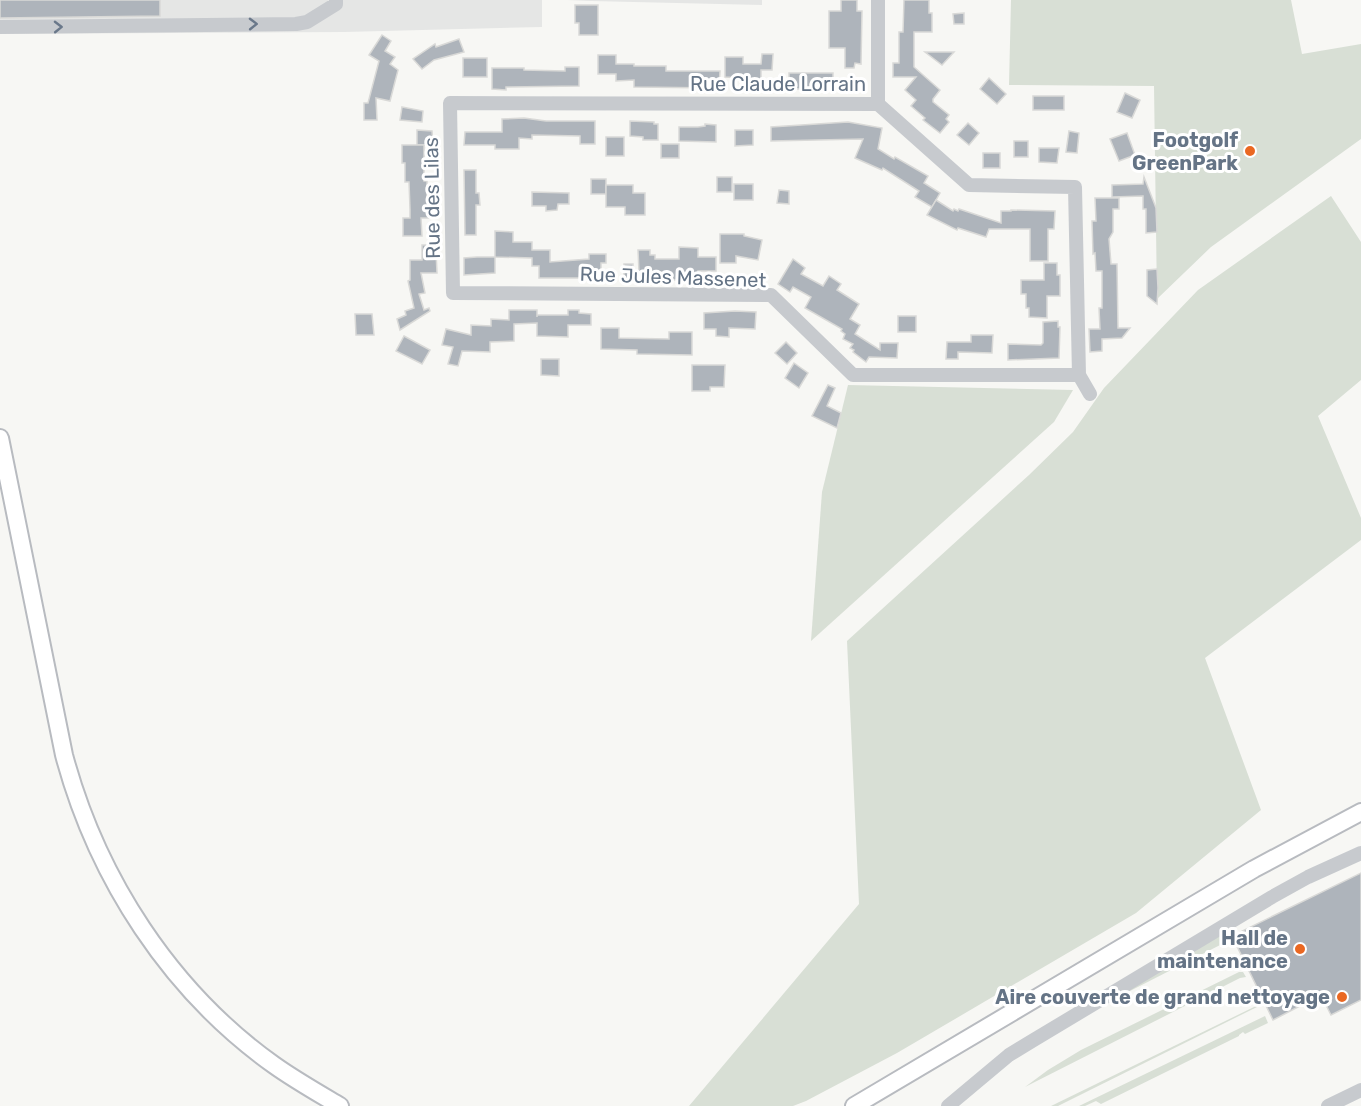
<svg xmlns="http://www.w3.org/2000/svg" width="1361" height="1106" font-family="Rubik,sans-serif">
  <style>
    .built { fill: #e5e6e5 }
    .green { fill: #d8dfd5 }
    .building { fill: #aeb4bb; stroke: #d9d9d7; stroke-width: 1.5 }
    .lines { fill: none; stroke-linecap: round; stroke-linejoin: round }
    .major-casing { stroke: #b8bbc0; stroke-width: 20 }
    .minor { stroke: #c7cace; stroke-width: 14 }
    .major { stroke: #fff; stroke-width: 16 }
    .oneway { stroke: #6a788a }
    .poi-dot { fill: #ea6822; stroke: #fff; stroke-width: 2 }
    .labels { text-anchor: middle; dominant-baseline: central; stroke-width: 6; stroke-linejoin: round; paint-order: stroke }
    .street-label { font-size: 20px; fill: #657486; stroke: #fff }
    .poi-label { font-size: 20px; font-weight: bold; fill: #657486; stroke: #fff; text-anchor: end }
  </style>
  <rect width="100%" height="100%" fill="#f7f7f4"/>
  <g class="built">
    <path d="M0,0H542V27L344,32L0,34Z"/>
    <path d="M567,0H762V5L591,1Z"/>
  </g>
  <g class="green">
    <path d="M1011,0H1291L1302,54L1361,44V139L1211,247L1157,299L1154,86L1009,85Z"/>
    <path d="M1331,196L1361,242V380L1318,416L1361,518V540L1205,658L1261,810L1136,913L897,1053L806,1101L793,1106H689L859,904L847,641L1029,475L1073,432L1104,388L1198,290Z"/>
    <path d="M848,385L1073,390L1054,422L811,641L822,492Z"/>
    <path d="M1216,935L1226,938V942L1128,992L1127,989Z"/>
    <path d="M1239,972H1243L1246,977L1240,978L1025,1087L1048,1070L1081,1050Z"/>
    <path d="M1259,1006L1058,1106H1051L1254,1007Z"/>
    <path d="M1265,1016L1268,1023L1245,1034L1243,1032L1239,1035V1036L1101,1104L1096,1101L1085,1106H1079Z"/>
  </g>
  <g class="building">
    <path d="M0,0H160V16L0,18Z"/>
    <path d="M841,0H857V11H862L861,64L855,63L854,68H845V48H829V11H841Z"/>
    <path d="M904,0H929V13H932V32H914V67L940,90L933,99V102L949,115L946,119L949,122L940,133L923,120L925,118L911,106L916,100L905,90L916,77H893V63H899V32H903Z"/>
    <path d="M575,5H598V35H579V23H575Z"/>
    <path d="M964,13V24H954L953,14Z"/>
    <path d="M382,35L391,41L385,51L395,57L390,64L398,70L390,101L376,98L377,120H364V103H368L379,61L369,55Z"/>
    <path d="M459,39L464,52L434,60L422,69L413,59L435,44L436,47Z"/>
    <path d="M925,52H954L942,65Z"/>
    <path d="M762,54H773L772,70H761V84H747V80H743V78L725,77V57H743V64H761Z"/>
    <path d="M598,55H616V64H634V66H666V71H720L719,88L634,87V80L616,81V74H598Z"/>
    <rect x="463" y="58" width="24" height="19"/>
    <path d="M565,67H579V86L506,87V90L492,89V68H524V70L565,71Z"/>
    <path d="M789,73H833V84H810V89H789Z"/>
    <path d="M989,78L1006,94L997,104L980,89Z"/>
    <path d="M1125,93L1140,100L1132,118L1117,112Z"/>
    <rect x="1033" y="96" width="31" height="14"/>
    <path d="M402,107L423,111L422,122L400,120Z"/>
    <path d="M524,118L546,121H595V144H580V136L532,135V139L519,138V149H495V145H464L465,132H502V119Z"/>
    <path d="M630,121L654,122V124H658V140H643V137L630,136Z"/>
    <path d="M848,122L882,128L878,149L894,159L895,157L928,176L924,183L940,193L932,207L915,197L919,191L883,168L882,170L855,158L863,139L771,141V127Z"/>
    <path d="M968,123L979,133L969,145L957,135Z"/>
    <path d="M705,124L716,125V142L679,141V127H698L705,126Z"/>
    <path d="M417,130L432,131L433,145H417Z"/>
    <path d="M735,130H753V145L735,146Z"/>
    <path d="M1069,131L1079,133L1077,153L1066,152Z"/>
    <path d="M1127,133L1135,155L1119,161L1110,139Z"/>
    <rect x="606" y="137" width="18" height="19"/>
    <rect x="1014" y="141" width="14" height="16"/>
    <rect x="661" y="144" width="18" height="14"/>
    <path d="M402,145H424V181H427V199H434V218H421L422,236H403V218H410V209L409,182H405V163H402Z"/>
    <path d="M1039,148H1059L1057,163L1039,162Z"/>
    <rect x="983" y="153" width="17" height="15"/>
    <path d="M464,170H476V193H479L480,205H476V235H465Z"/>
    <rect x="717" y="177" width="15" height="15"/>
    <path d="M1144,177L1156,208L1157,232L1146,233V209H1143V196L1112,197V185L1143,184Z"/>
    <rect x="591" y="179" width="15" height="15"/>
    <rect x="734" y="184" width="19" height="16"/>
    <path d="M606,185H633V193H645V215H625V207H606Z"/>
    <path d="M779,190L789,191V204L777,203Z"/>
    <path d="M532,192L569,193V204H558L557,210L546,211V206H532Z"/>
    <path d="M1095,198H1119V209H1113V232L1109,239L1111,264H1117L1118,328H1130L1122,338L1102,339V351L1090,352L1089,329H1100L1099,308H1102V271H1096L1095,253L1093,254L1092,221H1096Z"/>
    <path d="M936,200L953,211L954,209L958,211L959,209L1001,223V211H1011V210L1055,211L1054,229H1048V261H1030V229H989L986,237L958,228L957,230L927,215Z"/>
    <path d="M495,231L513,232V242H532V250H550V262L589,259V254H606V263H601V281H590L589,278H539V266H532V258L495,257Z"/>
    <path d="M720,234H744V236L762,240L758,260L736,256V263H720Z"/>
    <path d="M422,245H435L436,251L437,273H421L425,293L419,294L424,310L429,308L430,311L400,330L397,319L406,315L405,311L414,308L408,281L410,280V260H422Z"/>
    <path d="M679,247L698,248V257H716V271H698V278H679V280H661V272H639L638,250H650V255H655V259H679Z"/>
    <path d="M477,257H495V273L464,275V258Z"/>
    <path d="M793,259L805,268L801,274L823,286L829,276L841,284L837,290L859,304L850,319L860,325L855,334L880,350V343H898L897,358L869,357L866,362L853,352L854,350L850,348L853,344L843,339L845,334L841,331L842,329L805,308L811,297L793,287L790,292L778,284Z"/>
    <path d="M1044,263H1057V275H1060V296H1047V318L1029,317V308H1026V294H1021V280H1044Z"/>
    <rect x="624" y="264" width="9" height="16"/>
    <path d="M1157,269L1158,288L1157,304L1147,296V270Z"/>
    <path d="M509,310H537V317V315H568V310H579V313L591,314V325H568V337L537,336V323L514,324V341L490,342V352L462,351L458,366L448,364L453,347L442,345L446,329L471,335V325L491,326V319L509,320Z"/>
    <path d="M735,311L756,312L755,329L729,328V337L716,336V329H704V313Z"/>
    <path d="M355,314H372L374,335H356Z"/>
    <rect x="898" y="316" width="18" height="16"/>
    <path d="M1058,321V327H1060L1059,358L1008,360V344L1041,345L1043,343V322Z"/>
    <path d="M601,328H619V338L669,339V332H692V355L637,354V350L601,349Z"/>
    <path d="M971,335H993L992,353L958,352V359H946L947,342H971Z"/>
    <path d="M404,336L430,350L422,364L396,351Z"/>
    <path d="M786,342L797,353L787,364L775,353Z"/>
    <path d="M541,359H559V376L541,375Z"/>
    <path d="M794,363L808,373L799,388L785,378Z"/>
    <path d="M692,365H725L724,387H710V391H692Z"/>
    <path d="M828,385L835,388L827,406L841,413L837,428L812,416Z"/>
    <path d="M1361,873V1000L1331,1015L1321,995L1273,1020L1232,936Z"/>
  </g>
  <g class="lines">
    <defs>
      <g id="major">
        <path d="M0,438L64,755C97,878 170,991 274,1065C295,1080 318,1093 340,1106"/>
        <path d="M854,1106L1254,869L1361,812"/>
      </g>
    </defs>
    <use href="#major" class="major-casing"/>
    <g class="minor">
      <path d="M0,27L296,24L307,22L336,4V0"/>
      <path d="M878,104V0"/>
      <path d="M1079,375H853L771,295L453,293L450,103L878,104L969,185L1075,187L1079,375L1090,394"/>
      <path d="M948,1106L1009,1055L1032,1041L1272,897L1308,877L1361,853"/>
      <path d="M1328,1106L1361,1090"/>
    </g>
    <use href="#major" class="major"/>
  </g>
  <defs><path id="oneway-chevron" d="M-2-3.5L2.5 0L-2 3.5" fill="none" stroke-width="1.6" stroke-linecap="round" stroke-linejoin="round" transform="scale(1.5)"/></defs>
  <g class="oneway">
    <use href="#oneway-chevron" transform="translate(253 24) rotate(-1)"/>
    <use href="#oneway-chevron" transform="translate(58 27) rotate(-1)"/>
  </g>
  <g class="poi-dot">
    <circle cx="1250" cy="151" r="6"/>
    <circle cx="1300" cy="949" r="6"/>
    <circle cx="1342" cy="997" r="6"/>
  </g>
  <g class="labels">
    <g class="street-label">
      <text x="778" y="84">Rue Claude Lorrain</text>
      <text transform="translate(432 198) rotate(-91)">Rue des Lilas</text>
      <text transform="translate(673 277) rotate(2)">Rue Jules Massenet</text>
    </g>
    <g class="poi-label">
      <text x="1238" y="140">Footgolf<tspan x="1238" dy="23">GreenPark</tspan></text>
      <text x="1288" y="938">Hall de<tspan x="1288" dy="23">maintenance</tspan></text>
      <text x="1330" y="997">Aire couverte de grand nettoyage</text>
    </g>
  </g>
</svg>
